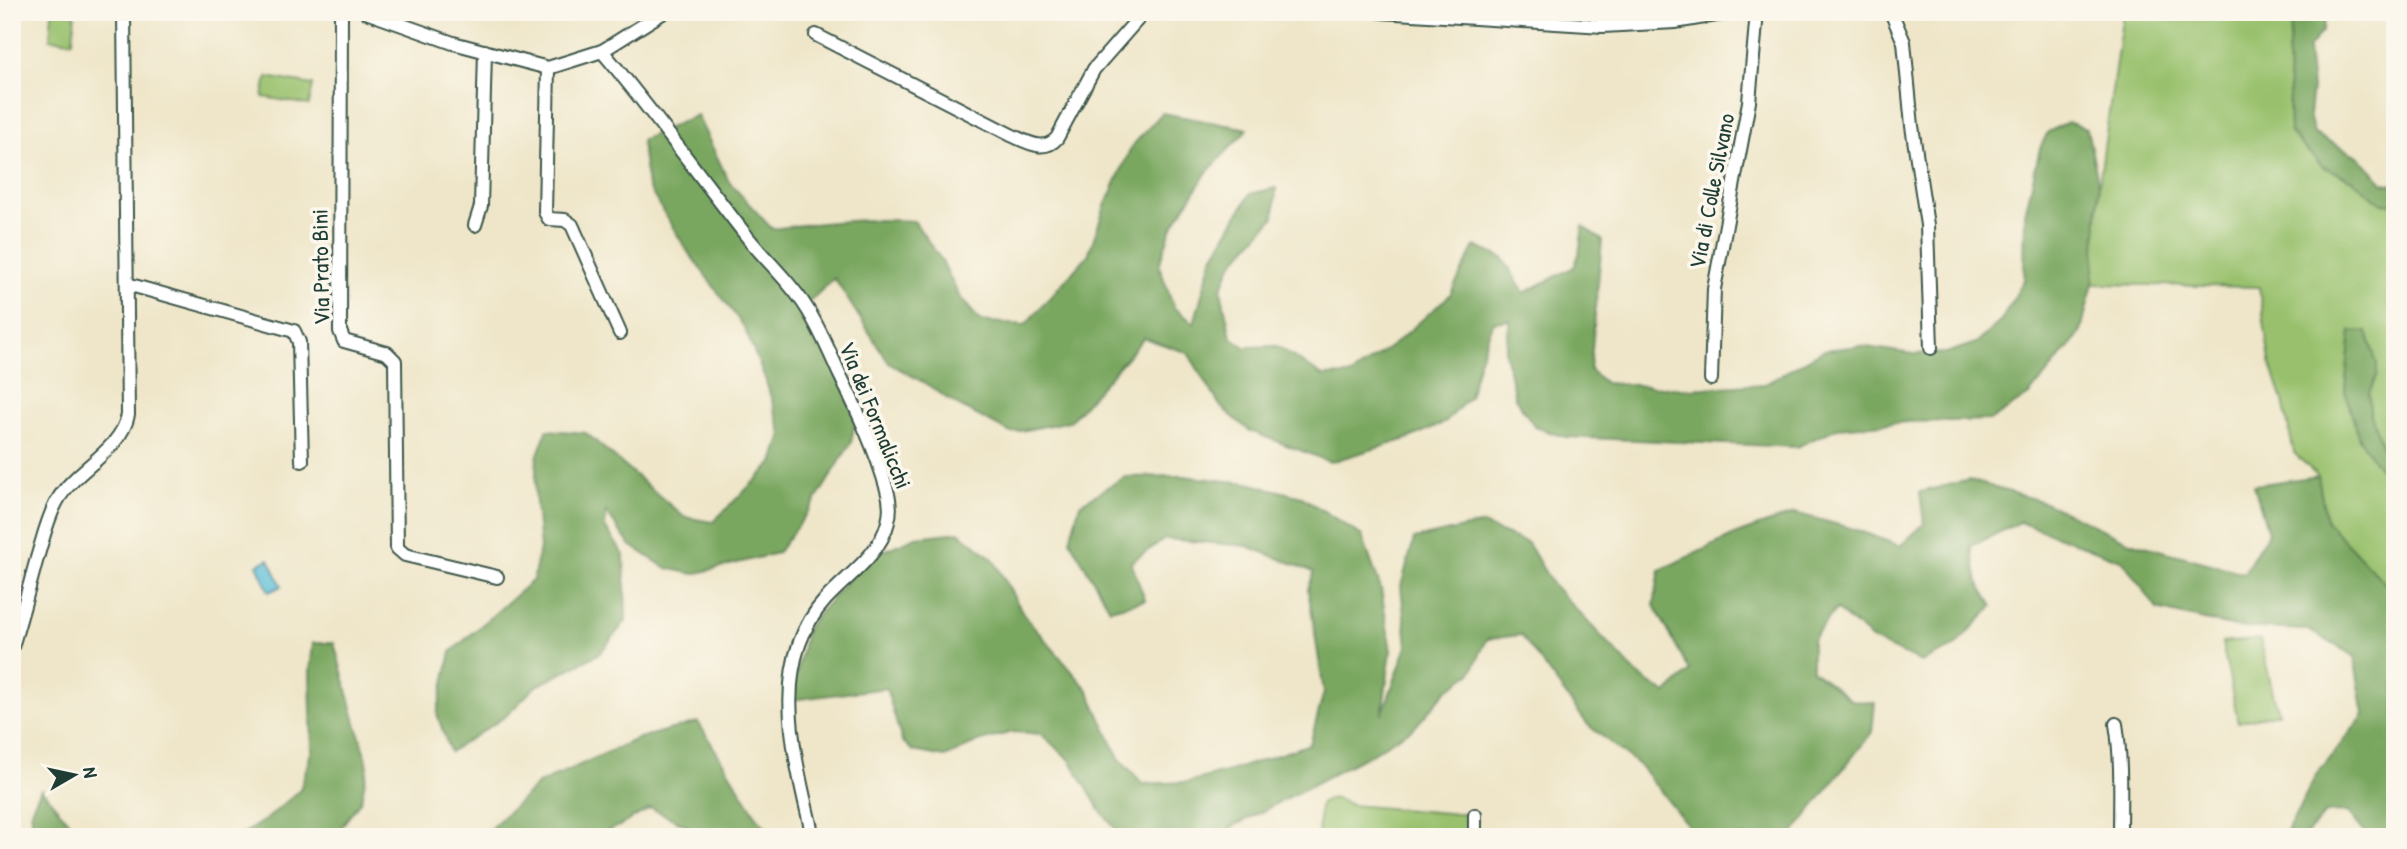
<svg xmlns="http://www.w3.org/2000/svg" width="2407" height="849" font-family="'Patrick Hand',sans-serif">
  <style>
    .green { fill: #99c16d; stroke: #5c7f50; stroke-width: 2; fill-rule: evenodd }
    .forest { fill: #7aa760; stroke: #4c724a; stroke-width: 2 }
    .water { fill: #5bbdd9; stroke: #3d7d86; stroke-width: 2 }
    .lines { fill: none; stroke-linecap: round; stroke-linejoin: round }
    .minor-casing { stroke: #3e564a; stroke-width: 16 }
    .minor { stroke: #fff; stroke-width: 12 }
    .labels { text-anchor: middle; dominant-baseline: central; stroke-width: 7; stroke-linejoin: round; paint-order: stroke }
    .street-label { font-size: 23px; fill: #1f3d34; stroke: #fbf7ec }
  </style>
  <rect width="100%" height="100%" fill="#fbf7ec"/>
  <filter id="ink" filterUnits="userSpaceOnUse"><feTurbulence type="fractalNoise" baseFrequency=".0143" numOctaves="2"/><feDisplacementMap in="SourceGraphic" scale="14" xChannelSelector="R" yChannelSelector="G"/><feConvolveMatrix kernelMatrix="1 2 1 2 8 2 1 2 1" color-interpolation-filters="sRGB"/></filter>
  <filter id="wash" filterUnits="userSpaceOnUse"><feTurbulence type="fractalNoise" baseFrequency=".00686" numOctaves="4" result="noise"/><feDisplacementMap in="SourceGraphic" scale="28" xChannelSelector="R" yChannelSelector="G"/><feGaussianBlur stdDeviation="1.57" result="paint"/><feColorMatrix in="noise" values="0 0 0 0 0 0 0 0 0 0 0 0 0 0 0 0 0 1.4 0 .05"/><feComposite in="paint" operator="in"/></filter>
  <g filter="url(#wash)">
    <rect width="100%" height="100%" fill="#efe6c9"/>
    <g class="green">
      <path d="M52,12H75L73,41L50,39Z"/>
      <path d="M2123,12H2293L2288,55L2290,133L2322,166L2353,180L2381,203L2395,204V594L2326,521L2318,476L2294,453L2283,401L2270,362L2259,287L2093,284L2099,184ZM2351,331L2377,375L2369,393L2370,412L2384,453L2383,473L2359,438L2345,391Z"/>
      <path d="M267,77L313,85L309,105L263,97Z"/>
      <path d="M2260,639L2278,713L2238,722L2222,643Z"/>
      <path d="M1335,798L1351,805L1471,815L1472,837H1318L1320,805L1326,800Z"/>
    </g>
    <g class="forest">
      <path d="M2293,12H2326L2323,30L2308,49L2312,88L2309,115L2314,134L2358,156L2384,183L2395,185V204L2381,203L2353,180L2322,166L2290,133L2288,55Z"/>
      <path d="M1162,113L1248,129L1207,172L1171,229L1159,265L1174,308L1194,323L1212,259L1250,194L1276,188L1274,217L1231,265L1221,290L1231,337L1245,347L1277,346L1323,376L1351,375L1398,341L1450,295L1475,246L1503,258L1524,293L1574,267L1579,254L1583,226L1602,240L1590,370L1605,383L1691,389L1765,384L1824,350L1860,346L1913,354L1946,353L1976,343L2001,321L2024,280L2025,214L2040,148L2048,132L2068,122L2087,129L2099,186L2093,284L2080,334L2029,395L1991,420L1907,422L1837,428L1797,447L1565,437L1535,427L1515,398L1505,352L1510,320L1493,322L1480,358L1469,397L1446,422L1407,439L1330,462L1250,431L1221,407L1188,353L1144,338L1070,421L1011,433L957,405L928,385L889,363L834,278L805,306L857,412L851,443L813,505L777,553L694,574L666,568L630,545L606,512L605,527L624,555L626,621L600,653L535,687L506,716L450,752L437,714L451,652L533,580L540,548L535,492L537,457L547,430L586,433L684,517L713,522L773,463L782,434L765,378L744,327L688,252L648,187L641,140L697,115L729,182L772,229C820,222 865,218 914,221L942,261L959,296L980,321L1025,325L1088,255L1105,206L1132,146Z"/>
      <path d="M2351,331L2367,332L2377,364V375L2369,393L2370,412L2384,453L2383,474L2359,438L2345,391Z"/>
      <path d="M1182,476L1248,483L1302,497L1362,536L1381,589L1391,651L1382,715L1407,646L1401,586L1414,539L1480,524L1528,543L1552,584L1637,674L1666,694L1690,671L1654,605L1660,570L1739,533L1795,513L1854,529L1900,546L1924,524L1920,492L1969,480L2044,502L2130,542L2244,573L2268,533L2254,485L2318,476L2326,521L2395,594V837H2368L2348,812L2325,813L2304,837H2284L2316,775L2364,715L2354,656L2308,630L2235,627L2157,609L2123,561L2020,522L1971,546L1978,582L1993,606L1954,647L1921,662L1874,641L1836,609L1812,640V670L1851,700L1875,703L1872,732L1790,837H1697L1641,767L1588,725L1521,635L1487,639L1471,673L1447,690L1415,727L1371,754L1232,827L1222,837H1122L1100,810L1070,760L1041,734L1012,732L978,742L945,757L913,751L902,741L886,688L791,700L807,627L867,558L916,537L959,532L993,559L1024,615L1088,690L1119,758L1143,784L1188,782L1233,770L1310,744L1324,692L1308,589L1314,572L1247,546L1165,539L1131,562L1145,600L1110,609L1070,540L1080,504L1125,477Z"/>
      <path d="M313,643H334L368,766L361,800L334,837H238L268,818L300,790L312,749L310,672Z"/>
      <path d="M698,722L759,820L776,837H697L690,827L651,808L619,826L594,837H484L493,826L538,784L639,738Z"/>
      <path d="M41,789L82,837H34L31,810Z"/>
    </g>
    <path class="water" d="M269,559L282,586L269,592L257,565Z"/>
  </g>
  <g filter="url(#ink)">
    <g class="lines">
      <defs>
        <g id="minor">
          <path d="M341,12L340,331L344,341L387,353L395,361L397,548L405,555L497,577"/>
          <path d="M366,12L453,43L548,68L602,51L664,12"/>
          <path d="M1381,12L1603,26L1675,22L1734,12"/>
          <path d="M1891,12L1904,42L1912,126L1927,225L1931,348"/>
          <path d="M816,35L1011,135C1027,142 1044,153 1057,138L1094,69L1144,12"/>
          <path d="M602,51C652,110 697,173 745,234C764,259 789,280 806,307C819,327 829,351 839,373C857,410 876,450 887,490C890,500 891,511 888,522C880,555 848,575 826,599C766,664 796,761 813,837"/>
          <path d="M548,68L545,212L549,219L565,220L572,225L620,333"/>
          <path d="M475,225L481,206L485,51"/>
          <path d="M127,284L294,331L299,342L302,461"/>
          <path d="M1711,379L1714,289L1749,102L1757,12"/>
          <path d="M12,647C21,617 29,588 37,558C43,539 47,519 57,501C75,469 121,451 128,415L124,12"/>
          <path d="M2116,724C2122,761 2120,799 2120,837"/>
          <path d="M1475,815V837"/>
        </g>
      </defs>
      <use href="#minor" class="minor-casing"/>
      <use href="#minor" class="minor"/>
    </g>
  </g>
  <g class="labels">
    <g class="street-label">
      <text transform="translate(1711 191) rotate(-79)">Via di Colle Silvano</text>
      <text transform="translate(320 267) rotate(-91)">Via Prato Bini</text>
      <text transform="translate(876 415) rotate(68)">Via dei Formalicchi</text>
    </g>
  </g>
  <rect width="2407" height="849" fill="none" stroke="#fbf7ec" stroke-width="42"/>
  <g transform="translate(74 775) rotate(81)" stroke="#fbf7ec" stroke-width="5" paint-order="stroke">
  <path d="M0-5L12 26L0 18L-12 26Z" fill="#1f3d34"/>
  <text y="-10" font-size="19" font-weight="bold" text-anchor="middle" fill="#1f3d34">N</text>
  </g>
</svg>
